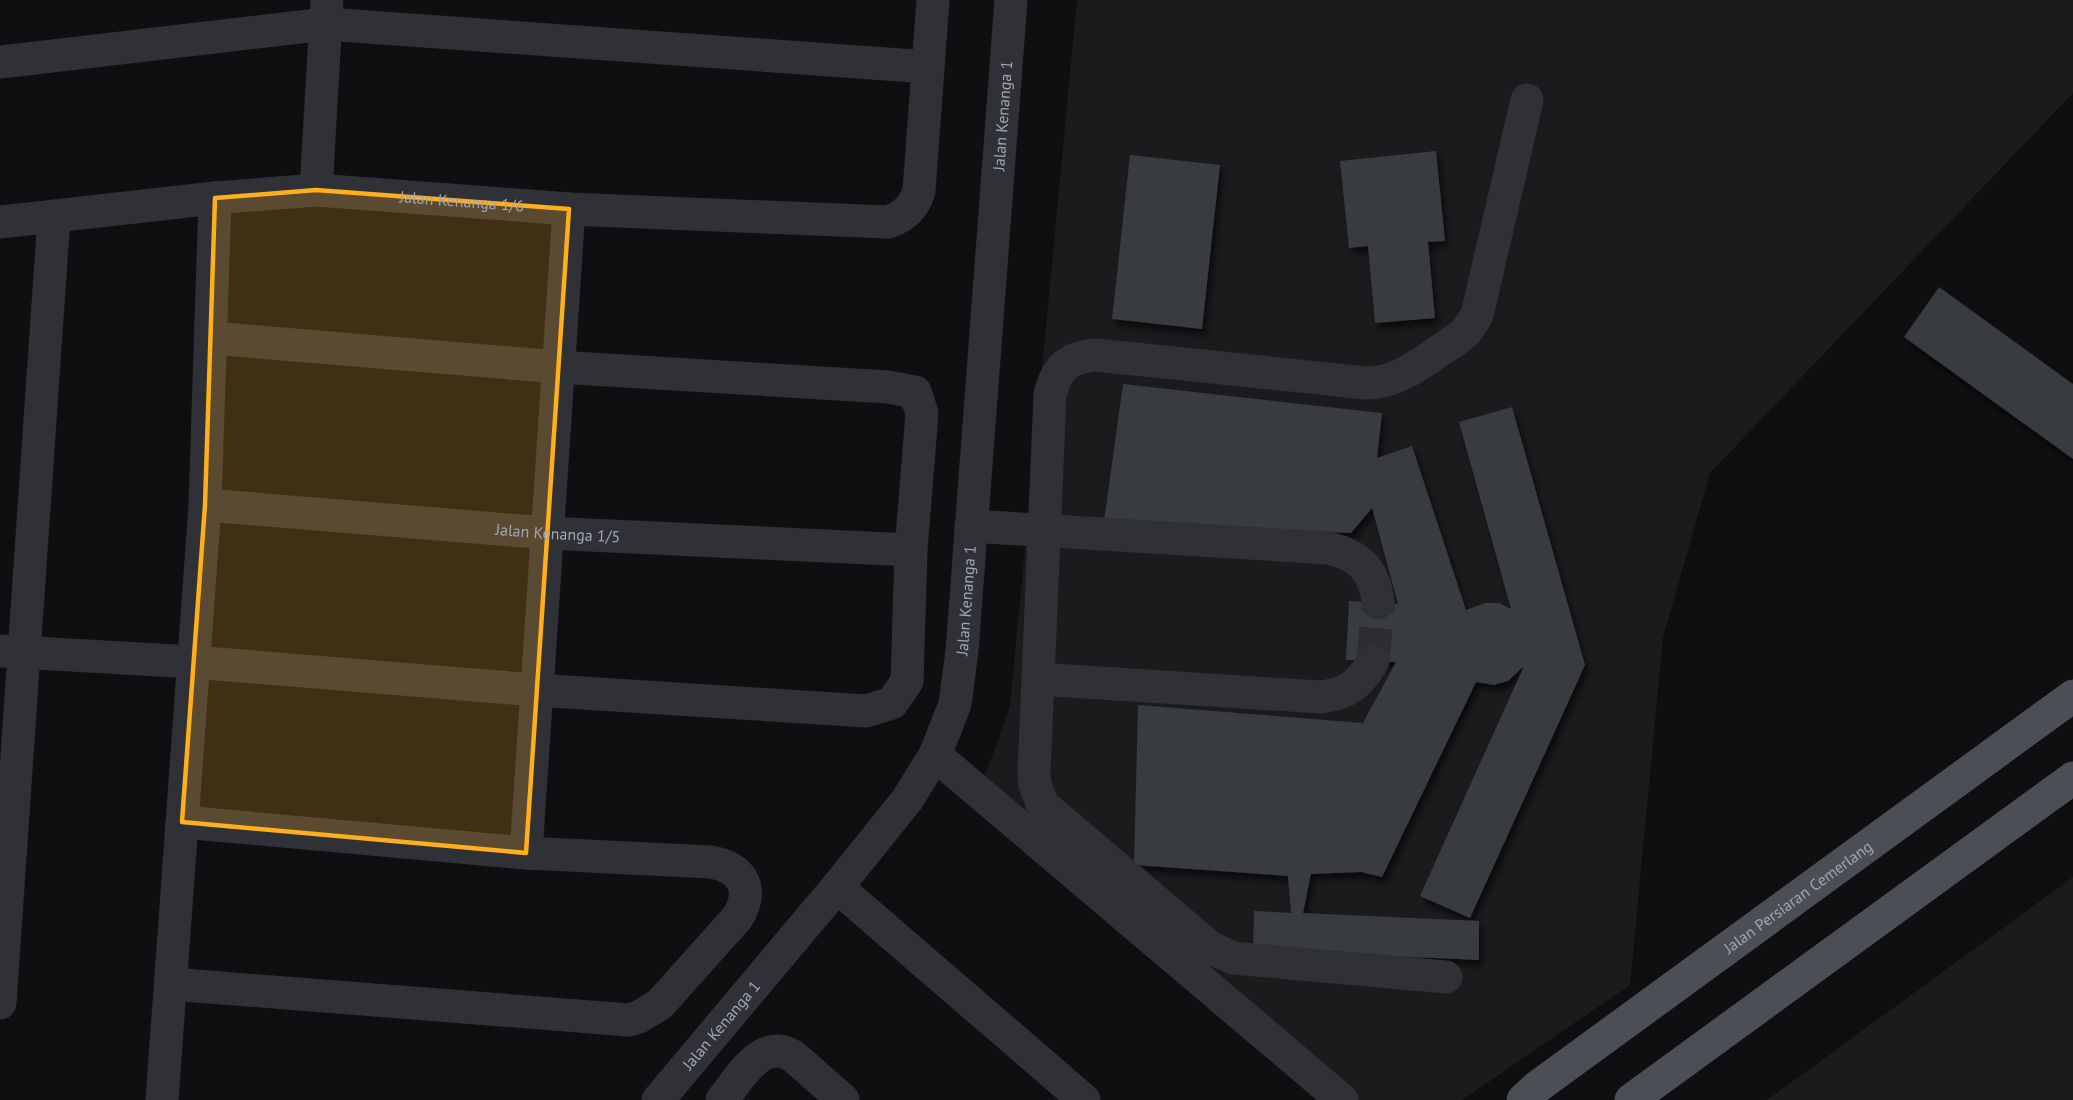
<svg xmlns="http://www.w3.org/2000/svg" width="2073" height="1100" font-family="'PT Sans',sans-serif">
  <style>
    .built { fill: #1b1b1e }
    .building { fill: #393a3f; filter: url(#shadow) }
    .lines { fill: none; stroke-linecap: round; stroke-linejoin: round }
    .minor-tunnel { stroke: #2c2d31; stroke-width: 33; stroke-dasharray: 33 16; stroke-linecap: butt }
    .minor { stroke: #303136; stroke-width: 33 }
    .major { stroke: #4c4e55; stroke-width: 33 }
    .marked { fill: #fdaf1c; fill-opacity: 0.2; stroke: #fdaf1c; stroke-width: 4.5; stroke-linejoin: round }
    .labels { text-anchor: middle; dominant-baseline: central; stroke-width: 5; stroke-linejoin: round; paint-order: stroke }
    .street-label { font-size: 16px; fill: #a0a6b3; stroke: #0b0b0c }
  </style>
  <defs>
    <filter id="shadow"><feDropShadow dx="3.5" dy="6" stdDeviation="3" flood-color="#0009"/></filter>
  </defs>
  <rect width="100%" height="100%" fill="#0f0f11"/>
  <g class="built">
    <path d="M1077,0H2073V93L1710,473L1663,637L1630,985L1462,1100H1323L975,804L1010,706Z"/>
    <path d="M2073,877V1100H1767Z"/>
  </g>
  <g class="building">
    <path d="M1436,151L1445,241L1428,242L1435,318L1375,323L1368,246L1349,248L1340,161Z"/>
    <path d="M1130,155L1220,165L1202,329L1112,319Z"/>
    <path d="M1939,287L2073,384V459L1904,337Z"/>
    <path d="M1123,384L1382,413L1377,458L1412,446L1466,610L1485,603H1499L1511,609L1459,422L1512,407L1585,665L1470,918L1420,896L1524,666L1508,681L1494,685L1476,682L1382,877L1361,872L1311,874L1303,913L1479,921V960L1253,950L1254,911L1291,913L1288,876L1134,865L1138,705L1363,723L1396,662L1346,660L1349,601L1398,604L1372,508L1351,533L1104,521Z"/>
  </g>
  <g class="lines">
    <path class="minor-tunnel" d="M1373,661L1378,603"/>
    <g class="minor">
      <path d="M0,62L326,24L928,67"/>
      <path d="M316,190L327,0"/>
      <path id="s1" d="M0,222L215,198L316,190L569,209L888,222C904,217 914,207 919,191L933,0"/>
      <path id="s2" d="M205,505L547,533L911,550"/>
      <path d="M971,526L1328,548C1360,555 1375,571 1378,603"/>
      <path d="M0,651L193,662L536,690L866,711L892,703L907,681L911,550L922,413L915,392L888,387L558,367L211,338"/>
      <path d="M1038,679L1320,697C1348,694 1359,685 1373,661"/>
      <path d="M935,755L1342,1100"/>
      <path d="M526,853L569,209"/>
      <path d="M837,887L1084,1100"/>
      <path d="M1446,977L1233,958L1211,948L1043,805L1035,785L1034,774L1050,394C1057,368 1068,357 1096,355L1367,383C1401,383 1430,356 1457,339L1466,332L1477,315L1527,100"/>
      <path d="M171,984L629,1020L639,1017L660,1004L737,918C755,889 743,868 711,862L526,853L182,822"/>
      <path d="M0,1003L54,217"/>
      <path d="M162,1100L205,505L215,198"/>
      <path id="s3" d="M658,1100L837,887L907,800L935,755L955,704L962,651L1011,0"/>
      <path d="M722,1100C740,1078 761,1037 793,1056L843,1100"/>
    </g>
    <g class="major">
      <path id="s4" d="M1523,1100L1537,1087L2073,696"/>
      <path d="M1631,1100L2073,778"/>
    </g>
  </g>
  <path class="marked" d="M316,190L569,209L526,853L182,822L205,505L215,198Z"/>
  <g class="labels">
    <g class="street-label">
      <text stroke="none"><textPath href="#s3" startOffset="1088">Jalan Kenanga 1</textPath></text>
      <text stroke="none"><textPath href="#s1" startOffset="464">Jalan Kenanga 1/6</textPath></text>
      <text stroke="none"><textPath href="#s2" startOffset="354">Jalan Kenanga 1/5</textPath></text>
      <text stroke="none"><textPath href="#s3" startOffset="602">Jalan Kenanga 1</textPath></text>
      <text stroke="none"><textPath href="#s4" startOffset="342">Jalan Persiaran Cemerlang</textPath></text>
      <text stroke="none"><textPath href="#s3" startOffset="98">Jalan Kenanga 1</textPath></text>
    </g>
  </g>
</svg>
